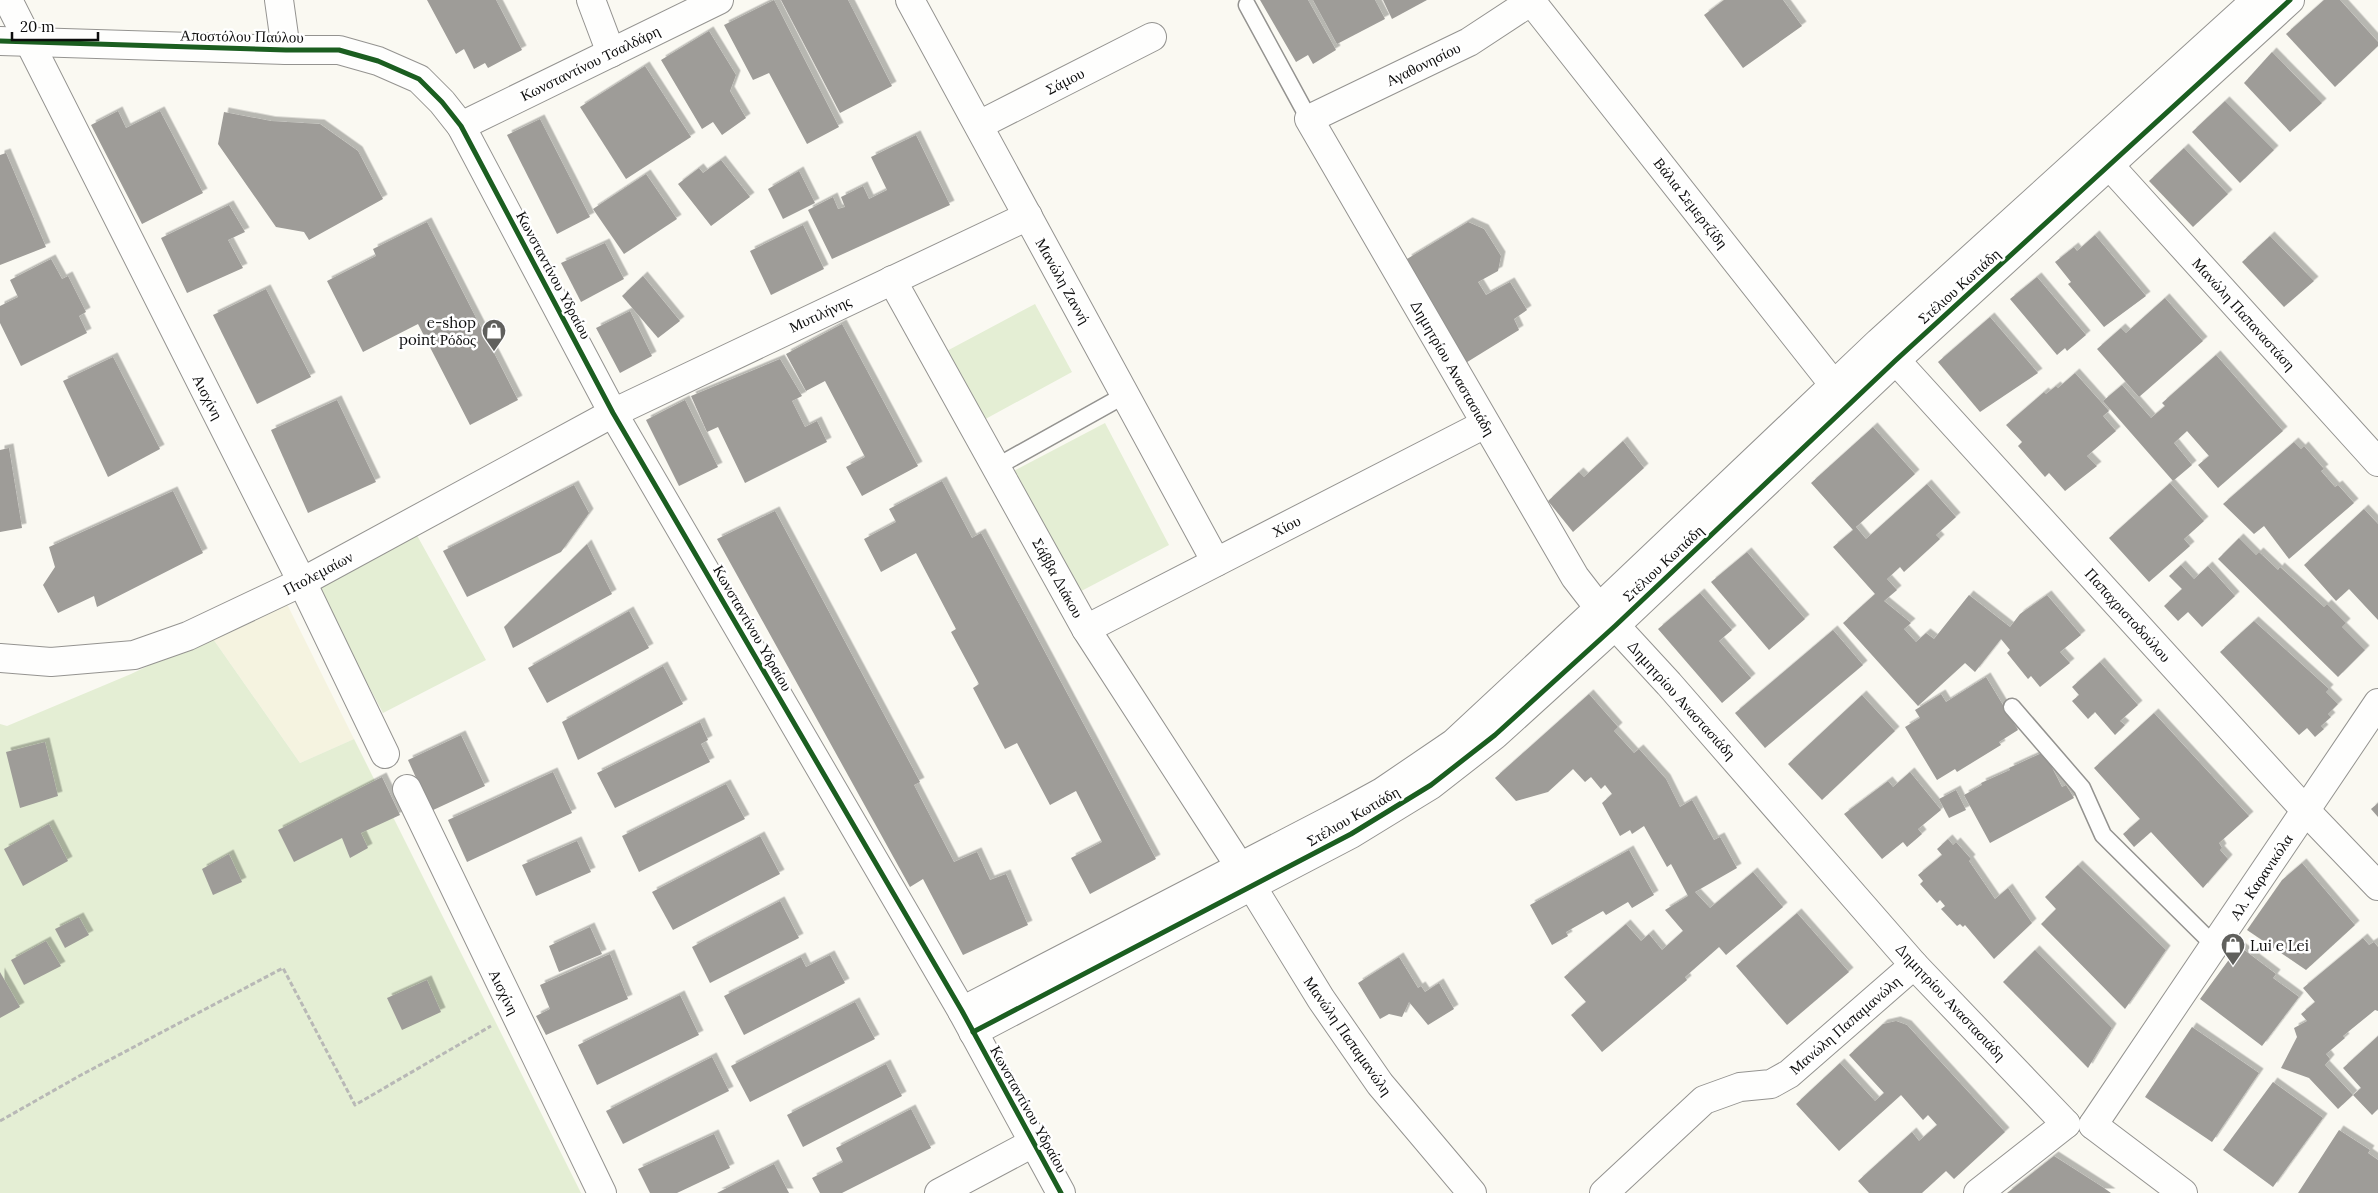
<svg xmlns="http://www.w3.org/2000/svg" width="2378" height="1193" font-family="Lora,serif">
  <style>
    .farmland { fill: #f5f3e0 }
    .green { fill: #e4eed4 }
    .building { fill: #9e9c98; filter: url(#shadow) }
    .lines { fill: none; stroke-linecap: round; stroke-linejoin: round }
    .service-casing { stroke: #949390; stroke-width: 19 }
    .minor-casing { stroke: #949390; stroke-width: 30 }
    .tertiary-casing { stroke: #949390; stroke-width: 30 }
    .path { stroke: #b8b8b6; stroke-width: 3; stroke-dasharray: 5 2.5; stroke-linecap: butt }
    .service { stroke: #fefefd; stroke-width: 16 }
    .minor { stroke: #fefefd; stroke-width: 28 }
    .tertiary { stroke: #fefefd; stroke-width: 28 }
    .cycleway-casing { stroke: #fff; stroke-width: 8 }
    .cycleway { stroke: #1b5e20; stroke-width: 5 }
    .labels { text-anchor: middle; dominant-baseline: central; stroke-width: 5; stroke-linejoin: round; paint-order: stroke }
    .street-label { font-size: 15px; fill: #0d0d0d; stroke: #fff }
    .poi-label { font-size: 15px; fill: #0d0d0d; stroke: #fff; text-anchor: end }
  </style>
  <defs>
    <filter id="shadow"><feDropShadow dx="4.5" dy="-4.5" stdDeviation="0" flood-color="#0004"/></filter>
  </defs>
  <rect width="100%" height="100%" fill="#faf9f2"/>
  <path class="farmland" d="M283,596L354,739L300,763L211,636Z"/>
  <g class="green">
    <path d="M1035,304L1072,372L980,422L943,353Z"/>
    <path d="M1105,423L1169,545L1068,598L1004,476Z"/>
    <path d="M414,530L486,660L383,713L313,581Z"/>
    <path d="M211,636L300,763L354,739L581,1193H0V724L7,726L131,674Z"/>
  </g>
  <g class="building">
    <path d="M427,0H496L522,50L488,68L485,63L474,69L464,49L456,54Z"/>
    <path d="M774,0L839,127L807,144L769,73L753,80L724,25Z"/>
    <path d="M781,0H848L892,86L840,113Z"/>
    <path d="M1260,0H1308L1336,50L1313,64L1308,55L1296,62Z"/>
    <path d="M1313,0H1375L1385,19L1337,44Z"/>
    <path d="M1383,0H1427L1392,19Z"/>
    <path d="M1724,0H1783L1802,26L1743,68L1704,15Z"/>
    <path d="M2324,0H2340L2378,42V46L2335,87L2286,34Z"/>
    <path d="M709,31L736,75L730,91L746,118L722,135L713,122L702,129L661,60Z"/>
    <path d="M2272,52L2322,103L2290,132L2244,83Z"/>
    <path d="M645,66L691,137L626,179L580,107Z"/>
    <path d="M2225,101L2274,150L2240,183L2192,132Z"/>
    <path d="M118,111L126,128L160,111L203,193L142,224L91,125Z"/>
    <path d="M224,112L271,121L320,124L358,151L383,199L309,240L304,232L276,227L218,144Z"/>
    <path d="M540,119L590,217L557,234L507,135Z"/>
    <path d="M916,135L950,205L832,259L808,210L833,197L838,209L845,207L841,197L863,186L869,199L887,190L871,157Z"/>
    <path d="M2184,148L2228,194L2193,227L2149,181Z"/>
    <path d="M6,153L46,247L0,265V155Z"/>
    <path d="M721,160L750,197L711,226L678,184L699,168L703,173Z"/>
    <path d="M799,171L815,203L783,219L768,189Z"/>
    <path d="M646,174L677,219L624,254L593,209Z"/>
    <path d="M229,205L245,232L228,240L243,268L187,293L161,238Z"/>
    <path d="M427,222L518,400L470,425L418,324L363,352L327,281L376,256L373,249Z"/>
    <path d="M1468,222L1484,229L1501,256L1498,271L1478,282L1486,295L1510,282L1527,310L1514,319L1519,330L1464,364L1407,259Z"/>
    <path d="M803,225L824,269L771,295L750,251Z"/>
    <path d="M2095,235L2146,296L2104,327L2068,284L2071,282L2055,262L2074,247L2077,251Z"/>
    <path d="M2270,236L2314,281L2284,307L2242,262Z"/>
    <path d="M605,243L624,279L581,302L561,263Z"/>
    <path d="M51,259L62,279L68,276L86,312L79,316L87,333L21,366L0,323V306L18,297L10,280Z"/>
    <path d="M643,276L680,321L658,338L622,296Z"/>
    <path d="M2037,277L2086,335L2067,351L2065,348L2057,355L2010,299Z"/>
    <path d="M266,289L311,377L257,404L213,315Z"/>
    <path d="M2165,298L2203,341L2139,397L2097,349L2121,328L2126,333Z"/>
    <path d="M630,311L652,356L620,373L596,328Z"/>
    <path d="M1990,317L2038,373L1980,412L1938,362Z"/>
    <path d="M842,324L918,466L862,496L846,467L865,457L825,381L806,391L786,354Z"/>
    <path d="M2216,355L2283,431L2218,488L2198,465L2209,456L2187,431L2174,443L2192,465L2173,481L2103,401L2122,385L2151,418L2165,406L2162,403Z"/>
    <path d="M113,357L160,449L108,477L63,381Z"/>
    <path d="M780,359L802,396L792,401L805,427L817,421L827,442L745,483L718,427L707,432L691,396Z"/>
    <path d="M2075,373L2109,411L2103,416L2116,431L2087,456L2097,466L2065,491L2049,473L2045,477L2018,446L2022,442L2006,425L2044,392L2046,394L2056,386L2058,388Z"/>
    <path d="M337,400L376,482L308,513L271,430Z"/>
    <path d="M685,400L718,467L679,486L646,420Z"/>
    <path d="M1873,427L1915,474L1856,527L1866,539L1927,484L1956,517L1936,535L1940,539L1904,572L1900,567L1887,579L1897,590L1884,601L1911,623L1904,629L1916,642L1926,633L1934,639L1969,595L2010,627L2020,614L2047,595L2081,635L2060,652L2070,663L2040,687L2031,676L2028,679L2007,653L2010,650L2001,639L1975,672L1965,663L1918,706L1843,623L1875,594L1833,547L1853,530L1811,483Z"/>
    <path d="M1623,441L1644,468L1573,532L1548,501L1579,472L1584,477Z"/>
    <path d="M2294,442L2301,449L2304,446L2324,469L2321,471L2335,487L2338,485L2354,503L2289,559L2264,526L2254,534L2223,504Z"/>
    <path d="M9,448L22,528L0,532V450Z"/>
    <path d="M942,481L972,538L981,533L1156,859L1090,894L1071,858L1102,842L1076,791L1050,805L1017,743L1005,749L973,688L979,684L951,632L956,629L916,553L881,572L864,539L896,522L889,509Z"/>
    <path d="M2170,483L2204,521L2184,539L2190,546L2149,582L2109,538Z"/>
    <path d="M574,485L589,513L561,552L467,597L443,551Z"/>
    <path d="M173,491L203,553L97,607L94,596L58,613L43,585L55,567L49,547Z"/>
    <path d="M2364,509L2378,524V620L2349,589L2336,601L2304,565Z"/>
    <path d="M775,511L920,782L914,785L954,862L977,852L990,880L1006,874L1028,925L963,955L923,879L910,887L717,539Z"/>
    <path d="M2239,538L2256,555L2259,552L2278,570L2280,567L2324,607L2327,604L2346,623L2342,627L2365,650L2338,677L2218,559Z"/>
    <path d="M587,544L612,594L513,648L504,627Z"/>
    <path d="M1747,552L1805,619L1769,650L1711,582Z"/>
    <path d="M2181,565L2194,579L2208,566L2235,596L2202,627L2188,612L2178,621L2164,606L2182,589L2169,576Z"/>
    <path d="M1700,593L1732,630L1719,641L1751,678L1722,703L1658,629Z"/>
    <path d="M629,611L649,648L547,703L528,668Z"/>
    <path d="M2254,621L2329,689L2326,692L2338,704L2328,714L2331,717L2321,726L2324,729L2315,737L2307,728L2299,735L2220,652Z"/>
    <path d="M1833,630L1863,665L1765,748L1735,713Z"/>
    <path d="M2100,662L2138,705L2120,721L2125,725L2115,735L2095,712L2088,719L2072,701L2079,695L2072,687Z"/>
    <path d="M663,666L683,704L578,760L562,722Z"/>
    <path d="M1986,677L2018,730L1999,742L2001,745L1957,772L1955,769L1937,780L1905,727L1920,718L1915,710L1941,694L1946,702Z"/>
    <path d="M1589,694L1618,727L1614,731L1634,753L1639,749L1666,779L1680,807L1692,800L1714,840L1720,837L1737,868L1695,892L1710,908L1753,872L1783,907L1726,955L1719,947L1685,977L1687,980L1602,1052L1571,1015L1586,1002L1564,977L1626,924L1641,941L1649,934L1662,950L1683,931L1665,910L1688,896L1671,864L1667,867L1644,826L1632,834L1630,830L1620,836L1602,803L1612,794L1605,785L1601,789L1591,777L1585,782L1573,769L1548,792L1516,801L1495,778Z"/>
    <path d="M1862,695L1895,731L1822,800L1788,764Z"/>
    <path d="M2154,713L2249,816L2219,843L2222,848L2220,850L2228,859L2203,888L2151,832L2134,847L2123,834L2140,819L2094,768Z"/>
    <path d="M700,722L708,740L701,744L710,762L615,808L597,773Z"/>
    <path d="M461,735L485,786L431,811L408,760Z"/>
    <path d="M45,742L58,796L20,808L6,752Z"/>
    <path d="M2044,752L2062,787L2066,785L2074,798L1990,843L1964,795L1982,785L1981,783L2010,770L2009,768Z"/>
    <path d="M553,772L572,813L467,862L448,820Z"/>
    <path d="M1910,772L1941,810L1918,829L1922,834L1907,847L1903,842L1882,859L1844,814L1888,781L1893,787Z"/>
    <path d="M382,777L400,815L361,833L368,848L350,858L342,838L294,862L278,830Z"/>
    <path d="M726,784L745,819L639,872L622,836Z"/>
    <path d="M1956,790L1966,810L1949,818L1939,799Z"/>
    <path d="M2378,803V817L2371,809Z"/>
    <path d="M49,824L68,861L23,886L4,849Z"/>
    <path d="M760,836L780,874L673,930L652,892Z"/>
    <path d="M1948,839L1953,845L1956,842L1971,859L1969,861L1995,899L2008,888L2032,923L1994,959L1965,925L1963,927L1960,924L1957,926L1941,909L1945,906L1940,900L1937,903L1920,884L1923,881L1918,875L1942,855L1937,849Z"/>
    <path d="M577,841L591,872L536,896L522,865Z"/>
    <path d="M1629,850L1654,895L1632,908L1628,902L1606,915L1603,911L1566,932L1568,936L1552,945L1530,905Z"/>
    <path d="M229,854L242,882L213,895L202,869Z"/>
    <path d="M2302,863L2355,925L2306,970L2247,930L2282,880Z"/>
    <path d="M2078,865L2166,950L2125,1009L2041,924L2056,909L2045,897Z"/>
    <path d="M780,901L799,938L710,983L692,947Z"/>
    <path d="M1797,913L1849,972L1787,1025L1736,966Z"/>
    <path d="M79,917L89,935L65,948L55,929Z"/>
    <path d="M590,927L602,954L559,972L549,946Z"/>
    <path d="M2363,938L2369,945L2374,942L2378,947V1011L2375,1010L2343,1036L2345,1038L2326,1054L2330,1059L2325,1065L2353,1095L2338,1109L2309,1078L2281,1068L2297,1037L2294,1028L2307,1021L2301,1014L2315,1002L2303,988Z"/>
    <path d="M46,941L61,966L24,985L11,960Z"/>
    <path d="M2239,946L2276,974L2273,978L2299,997L2262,1046L2200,999Z"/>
    <path d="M2035,950L2112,1028L2088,1068L2003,982Z"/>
    <path d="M610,954L628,999L546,1035L536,1016L550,1009L540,985Z"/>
    <path d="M830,955L845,983L744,1035L724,996L801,957L806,967Z"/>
    <path d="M1399,957L1418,988L1421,986L1425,992L1439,983L1454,1009L1428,1025L1409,1002L1402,1017L1389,1014L1380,1019L1358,983Z"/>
    <path d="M0,972L20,1007L0,1018Z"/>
    <path d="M427,980L441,1012L402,1030L387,998Z"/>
    <path d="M680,995L699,1035L597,1085L578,1045Z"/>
    <path d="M855,1002L875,1039L750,1102L731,1066Z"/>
    <path d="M1896,1021L1907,1025L2005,1132L1954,1179L1946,1171L1922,1193H1869L1858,1181L1912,1132L1919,1141L1937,1125L1928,1115L1923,1120L1901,1095L1839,1151L1796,1104L1840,1063L1875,1101L1884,1093L1849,1055L1883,1024Z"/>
    <path d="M2192,1027L2259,1073L2212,1142L2145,1097Z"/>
    <path d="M2378,1036V1109L2372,1115L2353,1095L2361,1088L2343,1068Z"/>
    <path d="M712,1057L729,1091L623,1144L606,1111Z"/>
    <path d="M886,1064L902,1096L803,1147L787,1115Z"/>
    <path d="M2273,1082L2323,1118L2273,1187L2223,1150Z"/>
    <path d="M911,1109L931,1148L842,1193H820L812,1178L843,1162L836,1148Z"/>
    <path d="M2339,1130L2370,1150L2368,1153L2378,1160V1193H2298Z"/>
    <path d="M714,1134L730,1168L677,1193H650L638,1169Z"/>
    <path d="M2054,1156L2104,1188L2111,1193H2007Z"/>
    <path d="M774,1164L789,1193H717Z"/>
  </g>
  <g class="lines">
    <defs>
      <g id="service">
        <path d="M1247,5L1309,119"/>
        <path d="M996,467L1125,395"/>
        <path d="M2012,707L2082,788L2103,835L2215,946"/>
      </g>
      <g id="minor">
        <path d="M8,0L302,582L385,754"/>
        <path d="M279,0L286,50"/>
        <path d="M591,0L611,53"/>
        <path d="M910,0L1216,562"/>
        <path d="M1533,0L1469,42L1309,119L1575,577L1599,608L1669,684L1914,965L2066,1124"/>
        <path d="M1531,1L1834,385L1850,400"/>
        <path d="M979,125L1152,37"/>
        <path d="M2110,166L2378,462"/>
        <path d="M892,280L1086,629L1240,867L1321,999L1380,1084L1472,1193"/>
        <path d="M1880,343L2306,811L2378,886"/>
        <path d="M1086,629L1485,424"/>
        <path d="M0,658L51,662L134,655L188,636L302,582L613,413L1028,216"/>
        <path d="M407,789L602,1193"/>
        <path d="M2093,1125L2378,703"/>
        <path d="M2093,1125L2183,1193"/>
        <path d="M939,1193L1033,1143"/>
        <path d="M1604,1193L1704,1100L1740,1087L1771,1084L1789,1074L1914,965"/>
        <path d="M1978,1193L2066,1124"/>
      </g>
      <g id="tertiary">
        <path d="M0,41L286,50H339L378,61L419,79L442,102L461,126L613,413L962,1011L1061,1193"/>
        <path d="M461,126L719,0"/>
        <path d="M962,1011L1340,815L1382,792L1454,743L1599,608L1879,342L2256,0"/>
        <path d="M973,1032L1351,834L1431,785L1495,735L1615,626L1896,360L2290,0"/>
      </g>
    </defs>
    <use href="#service" class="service-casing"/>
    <use href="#minor" class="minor-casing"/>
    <use href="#tertiary" class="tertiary-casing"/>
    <path class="path" d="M0,1121L81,1075L283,968L355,1105L491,1026"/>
    <use href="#service" class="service"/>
    <use href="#minor" class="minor"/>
    <use href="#tertiary" class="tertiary"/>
    <defs>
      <g id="cycleway">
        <path d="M0,41L286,50H339L378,61L419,79L442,102L461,126L613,413L962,1011L1061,1193"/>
        <path d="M973,1032L1351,834L1431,785L1495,735L1615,626L1896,360L2290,0"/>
      </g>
    </defs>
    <use href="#cycleway" class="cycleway-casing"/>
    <use href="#cycleway" class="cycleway"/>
  </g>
  <defs>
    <symbol id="shop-pin" viewBox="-11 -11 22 30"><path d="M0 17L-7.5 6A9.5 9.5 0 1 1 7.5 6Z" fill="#60605d" stroke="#fff"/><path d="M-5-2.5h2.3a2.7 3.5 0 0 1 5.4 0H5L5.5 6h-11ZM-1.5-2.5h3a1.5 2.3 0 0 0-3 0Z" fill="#fff"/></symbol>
  </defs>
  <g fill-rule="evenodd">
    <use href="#shop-pin" x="480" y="317" width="28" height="38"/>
    <use href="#shop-pin" x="2219" y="931" width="28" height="38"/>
  </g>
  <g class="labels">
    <g class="street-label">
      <text transform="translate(242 36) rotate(1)">Αποστόλου Παύλου</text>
      <text transform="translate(590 63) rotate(-26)">Κωνσταντίνου Τσαλδάρη</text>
      <text transform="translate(1423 64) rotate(-26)">Αγαθονησίου</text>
      <text transform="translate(1065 81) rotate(-27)">Σάμου</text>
      <text transform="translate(1691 203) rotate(52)">Βάλια Σεμερτζίδη</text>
      <text transform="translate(554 275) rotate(62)">Κωνσταντίνου Υδραίου</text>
      <text transform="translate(1063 281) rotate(61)">Μανώλη Ζαννή</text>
      <text transform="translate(1959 286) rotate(-42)">Στέλιου Κωτιάδη</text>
      <text transform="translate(820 314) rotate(-25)">Μυτιλήνης</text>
      <text transform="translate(2244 314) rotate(48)">Μανώλη Παπαναστάση</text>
      <text transform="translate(1453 368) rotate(60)">Δημητρίου Αναστασιάδη</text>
      <text transform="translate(208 397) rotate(63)">Αισχίνη</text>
      <text transform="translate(1286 526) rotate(-27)">Χίου</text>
      <text transform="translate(1663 563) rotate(-43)">Στέλιου Κωτιάδη</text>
      <text transform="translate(318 573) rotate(-28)">Πτολεμαίων</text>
      <text transform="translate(1058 578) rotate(61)">Σάββα Διάκου</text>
      <text transform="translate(2128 615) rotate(48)">Παπαχριστοδούλου</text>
      <text transform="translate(753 628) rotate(60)">Κωνσταντίνου Υδραίου</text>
      <text transform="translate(1682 700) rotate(48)">Δημητρίου Αναστασιάδη</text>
      <text transform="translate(1353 816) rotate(-30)">Στέλιου Κωτιάδη</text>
      <text transform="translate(2261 877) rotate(-56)">Αλ. Καρανικόλα</text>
      <text transform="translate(504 992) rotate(64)">Αισχίνη</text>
      <text transform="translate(1951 1002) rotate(47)">Δημητρίου Αναστασιάδη</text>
      <text transform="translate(1845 1025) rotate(-41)">Μανώλη Παπαμανώλη</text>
      <text transform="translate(1348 1036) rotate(55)">Μανώλη Παπαμανώλη</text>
      <text transform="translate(1029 1109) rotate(61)">Κωνσταντίνου Υδραίου</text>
    </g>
    <g class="poi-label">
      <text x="476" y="322">e-shop<tspan x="476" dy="17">point Ρόδος</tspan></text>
      <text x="2250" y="945" text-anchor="start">Lui e Lei</text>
    </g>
  </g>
  <path d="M12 32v8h86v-8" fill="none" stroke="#0d0d0d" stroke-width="2.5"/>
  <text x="20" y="32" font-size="15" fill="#0d0d0d" stroke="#ffffff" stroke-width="4" paint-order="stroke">20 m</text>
</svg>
